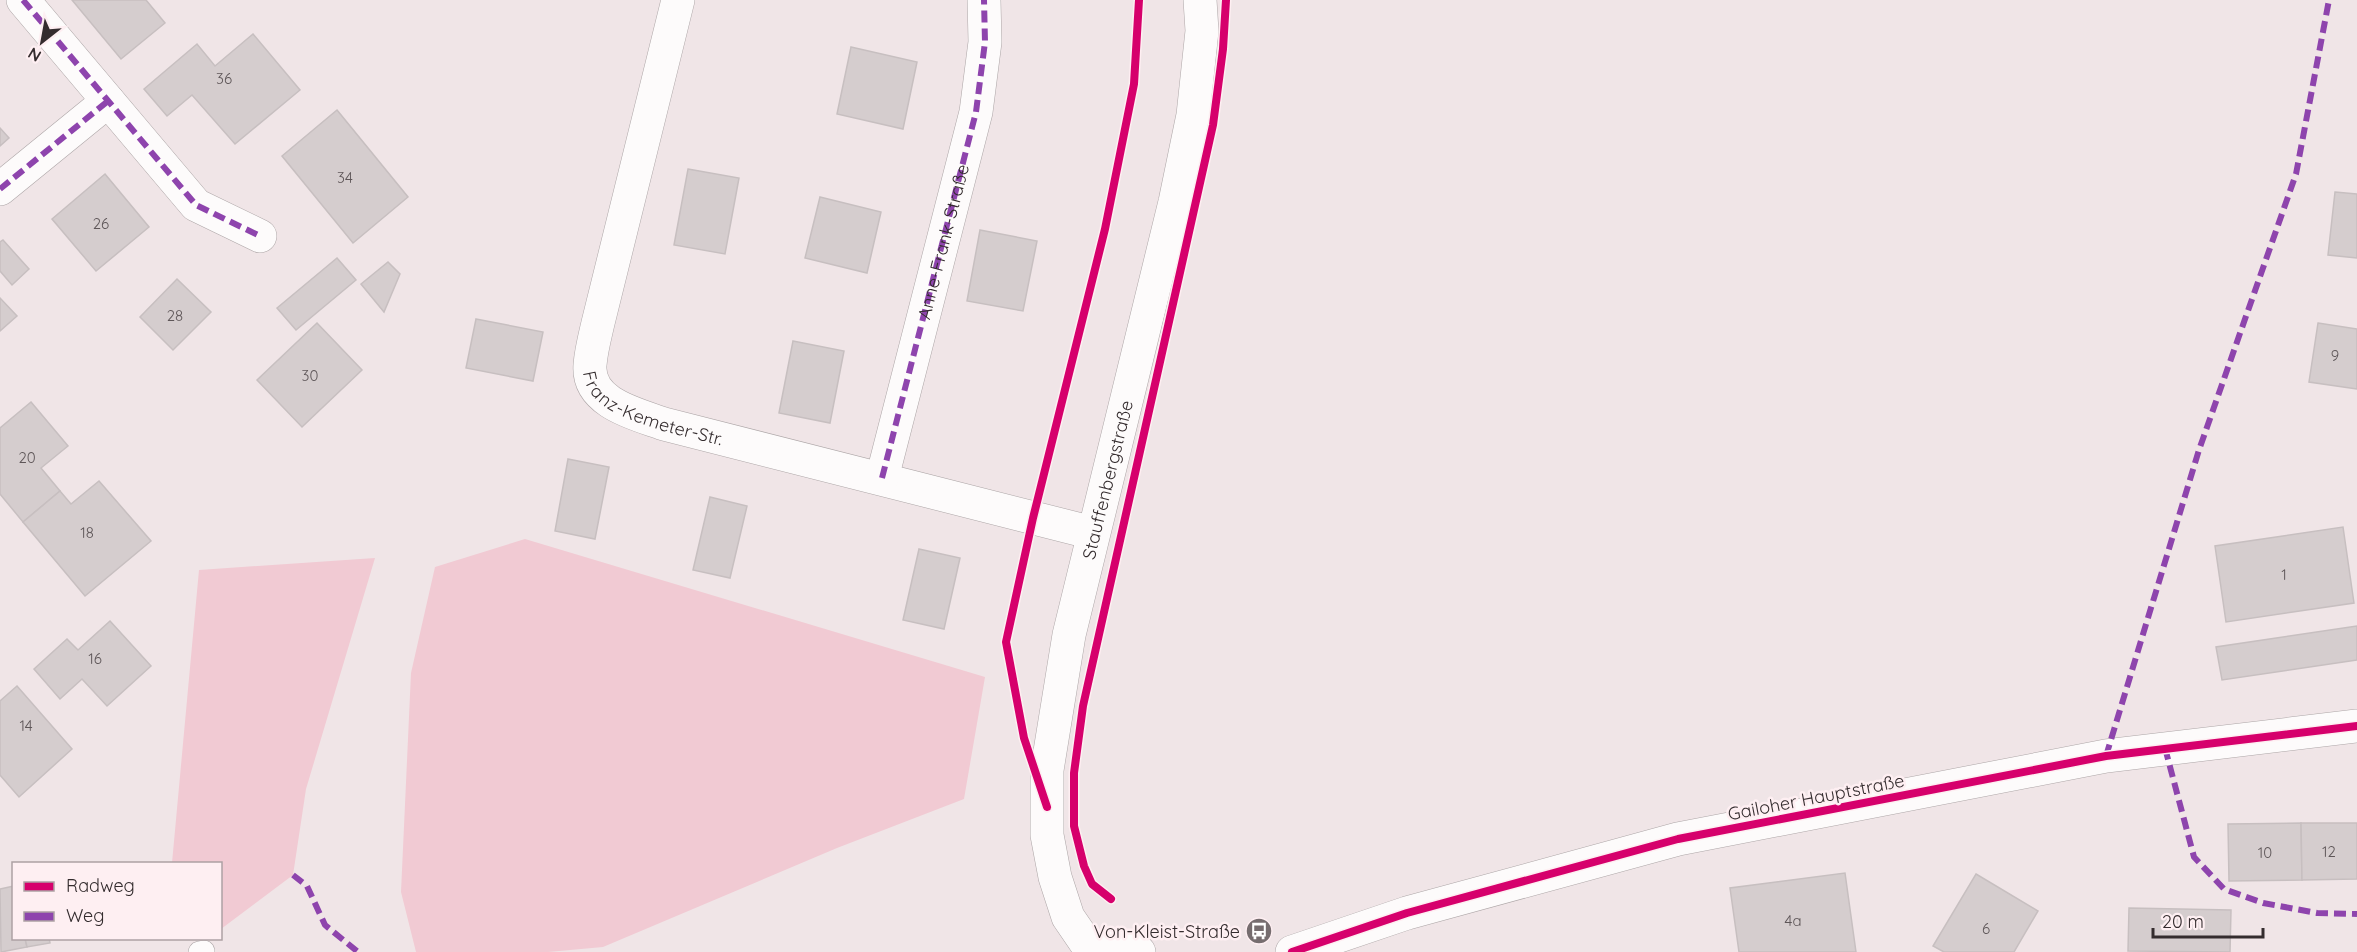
<svg xmlns="http://www.w3.org/2000/svg" width="2357" height="952" font-family="Quicksand,sans-serif">
  <style>
    .green { fill: #f1cad3 }
    .building { fill: #d5cdce; stroke: #c7bfc0; stroke-width: 1.5 }
    .lines { fill: none; stroke-linecap: round; stroke-linejoin: round }
    .service-casing { stroke: #ada6a7; stroke-width: 22 }
    .minor-casing { stroke: #ada6a7; stroke-width: 34 }
    .tertiary-casing { stroke: #ada6a7; stroke-width: 34 }
    .service { stroke: #fdfbfb; stroke-width: 21 }
    .minor { stroke: #fdfbfb; stroke-width: 33 }
    .tertiary { stroke: #fdfbfb; stroke-width: 33 }
    .quiet { stroke: #8e44ad; stroke-width: 6; stroke-dasharray: 12 6; stroke-linecap: butt }
    .cycleway-casing { stroke: #feeff2; stroke-width: 11 }
    .cycleway { stroke: #d6006c; stroke-width: 8 }
    .labels { text-anchor: middle; dominant-baseline: central; stroke-width: 5; stroke-linejoin: round; paint-order: stroke }
    .number-label { font-size: 15px; fill: #5e5658 }
    .street-label { font-size: 18px; fill: #342c2e; stroke: #feeff2 }
    .poi-label { font-size: 18px; fill: #342c2e; stroke: #feeff2; text-anchor: end }
  </style>
  <rect width="100%" height="100%" fill="#f0e5e7"/>
  <g class="green">
    <path d="M525,539L985,677L964,799L837,848L603,947L548,952H416L401,892L411,673L435,567Z"/>
    <path d="M375,558L306,789L293,875L221,929L220,864L172,863L199,570Z"/>
  </g>
  <g class="building">
    <path d="M72,0H146L165,23L121,59Z"/>
    <path d="M253,34L300,90L235,144L192,95L167,116L144,89L197,44L215,66Z"/>
    <path d="M851,47L917,62L903,129L837,114Z"/>
    <path d="M337,110L408,197L353,243L282,156Z"/>
    <path d="M0,128L9,138L0,146Z"/>
    <path d="M688,169L739,178L725,254L674,245Z"/>
    <path d="M105,174L149,227L96,271L52,219Z"/>
    <path d="M2335,192L2357,194V258L2328,255Z"/>
    <path d="M820,197L881,212L867,273L805,258Z"/>
    <path d="M980,230L1037,241L1023,311L967,301Z"/>
    <path d="M3,240L29,269L12,285L0,271V242Z"/>
    <path d="M337,258L356,280L296,330L277,308Z"/>
    <path d="M388,262L400,274L384,312L361,284Z"/>
    <path d="M177,279L211,312L173,350L140,317Z"/>
    <path d="M0,298L17,316L0,331Z"/>
    <path d="M476,319L543,332L533,381L466,368Z"/>
    <path d="M317,323L362,370L302,427L257,380Z"/>
    <path d="M2318,323L2357,329V389L2309,382Z"/>
    <path d="M793,341L844,351L830,423L779,413Z"/>
    <path d="M31,402L68,446L41,468L60,491L23,522L0,494V428Z"/>
    <path d="M568,459L609,467L595,539L555,531Z"/>
    <path d="M99,481L151,541L85,596L23,522L60,491L71,504Z"/>
    <path d="M710,497L747,506L730,578L693,570Z"/>
    <path d="M2343,527L2354,603L2226,622L2215,546Z"/>
    <path d="M919,549L960,558L944,629L903,620Z"/>
    <path d="M110,621L151,666L107,706L82,679L60,699L34,669L67,639L78,650Z"/>
    <path d="M2357,626V660L2222,680L2216,647Z"/>
    <path d="M17,686L72,749L19,797L0,775V701Z"/>
    <path d="M2301,823L2302,880L2229,881L2228,824Z"/>
    <path d="M2301,823H2357V879L2302,880Z"/>
    <path d="M1845,873L1856,952H1739L1730,888Z"/>
    <path d="M1976,874L2038,911L2014,952H1944L1933,946Z"/>
    <path d="M14,886V938H25L27,947L1,952L0,889Z"/>
    <path d="M2129,908L2231,910L2230,952L2128,951Z"/>
    <path d="M25,938H49L50,943L27,947Z"/>
  </g>
  <g class="lines">
    <defs>
      <path id="service" d="M199,952L204,951"/>
      <g id="minor">
        <path d="M23,0L196,205L260,236"/>
        <path id="s1" d="M678,0L598,323C595,336 591,351 590,365C587,403 636,414 664,424L1093,533"/>
        <path d="M0,189L108,101"/>
        <path id="s2" d="M882,478L976,112L985,42L984,0"/>
        <path id="s3" d="M1092,952L1068,917L1055,877L1047,835V770L1069,635L1175,202L1193,115L1202,31L1200,0"/>
      </g>
      <g id="tertiary">
        <path d="M1092,952L1113,947L1139,952"/>
        <path d="M1292,952L1407,913L1678,839L2106,756L2357,726"/>
      </g>
    </defs>
    <use href="#service" class="service-casing"/>
    <use href="#minor" class="minor-casing"/>
    <use href="#tertiary" class="tertiary-casing"/>
    <use href="#service" class="service"/>
    <use href="#minor" class="minor"/>
    <use href="#tertiary" class="tertiary"/>
    <g class="quiet">
      <path d="M23,0L196,205L260,236"/>
      <path d="M0,189L108,101"/>
      <path d="M882,478L976,112L985,42L984,0"/>
      <path d="M2165,748L2194,857L2224,889L2263,903L2317,913L2357,914"/>
      <path d="M2106,756L2199,450L2296,174L2329,0"/>
      <path d="M293,875L307,886L325,925L358,952"/>
    </g>
    <defs>
      <g id="cycleway">
        <path d="M1047,807L1024,738L1006,642L1033,518L1105,229L1134,84L1139,0"/>
        <path d="M1111,899L1092,884L1084,866L1074,826V773L1083,706L1213,125L1223,49L1226,0"/>
        <path d="M1292,952L1407,913L1678,839L2106,756L2357,726"/>
      </g>
    </defs>
    <use href="#cycleway" class="cycleway-casing"/>
    <use href="#cycleway" class="cycleway"/>
  </g>
  <defs>
    <symbol id="bus-disc" viewBox="-11 -11 22 22"><circle r="9.5" fill="#766d6f" stroke="#feeff2"/><path d="M-5-6H5V4H4V6H2V4H-2V6H-4V4H-5ZM-3.5-4V0h7V-4ZM-3.5 1.2v1.5H-2V1.2ZM2 1.2v1.5H3.5V1.2Z" fill="#fff"/></symbol>
  </defs>
  <g fill-rule="evenodd">
    <use href="#bus-disc" x="1244" y="916" width="30" height="30"/>
  </g>
  <g class="labels">
    <g class="number-label">
      <text x="224" y="78">36</text>
      <text x="345" y="177">34</text>
      <text x="101" y="223">26</text>
      <text x="175" y="315">28</text>
      <text x="2335" y="355">9</text>
      <text x="310" y="375">30</text>
      <text x="27" y="457">20</text>
      <text x="87" y="532">18</text>
      <text x="2284" y="574">1</text>
      <text x="95" y="658">16</text>
      <text x="26" y="725">14</text>
      <text x="2329" y="851">12</text>
      <text x="2265" y="852">10</text>
      <text x="1793" y="920">4a</text>
      <text x="1986" y="928">6</text>
    </g>
    <g class="street-label">
      <text stroke="none"><textPath href="#s2" startOffset="244">Anne-Frank-Straße</textPath></text>
      <text stroke="none"><textPath href="#s1" startOffset="460">Franz-Kemeter-Str.</textPath></text>
      <text stroke="none"><textPath href="#s3" startOffset="489">Stauffenbergstraße</textPath></text>
      <text transform="translate(1816 797) rotate(-11)">Gailoher Hauptstraße</text>
    </g>
    <g class="poi-label">
      <text x="1240" y="931">Von-Kleist-Straße</text>
    </g>
  </g>
  <rect x="12" y="862" width="210" height="78" fill="#feeff2" stroke="#ada1a4" stroke-width="1.5"/>
  <rect x="24" y="882" width="30" height="9" fill="#d6006c" stroke="#ada1a4" stroke-width="1.5"/>
  <text x="66" y="892" font-size="18" fill="#342c2e">Radweg</text>
  <rect x="24" y="912" width="30" height="9" fill="#8e44ad" stroke="#ada1a4" stroke-width="1.5"/>
  <text x="66" y="922" font-size="18" fill="#342c2e">Weg</text>
  <g transform="translate(42 42) rotate(211)" stroke="#feeff2" stroke-width="4.5" paint-order="stroke">
  <path d="M0-4.5L10 22L0 15L-10 22Z" fill="#342c2e"/>
  <text y="-9" font-size="16" font-weight="bold" text-anchor="middle" fill="#342c2e">N</text>
  </g>
  <path d="M2153 928v9h110v-9" fill="none" stroke="#342c2e" stroke-width="3"/>
  <text x="2162" y="928" font-size="18" fill="#342c2e" stroke="#feeff2" stroke-width="4.5" paint-order="stroke">20 m</text>
</svg>
